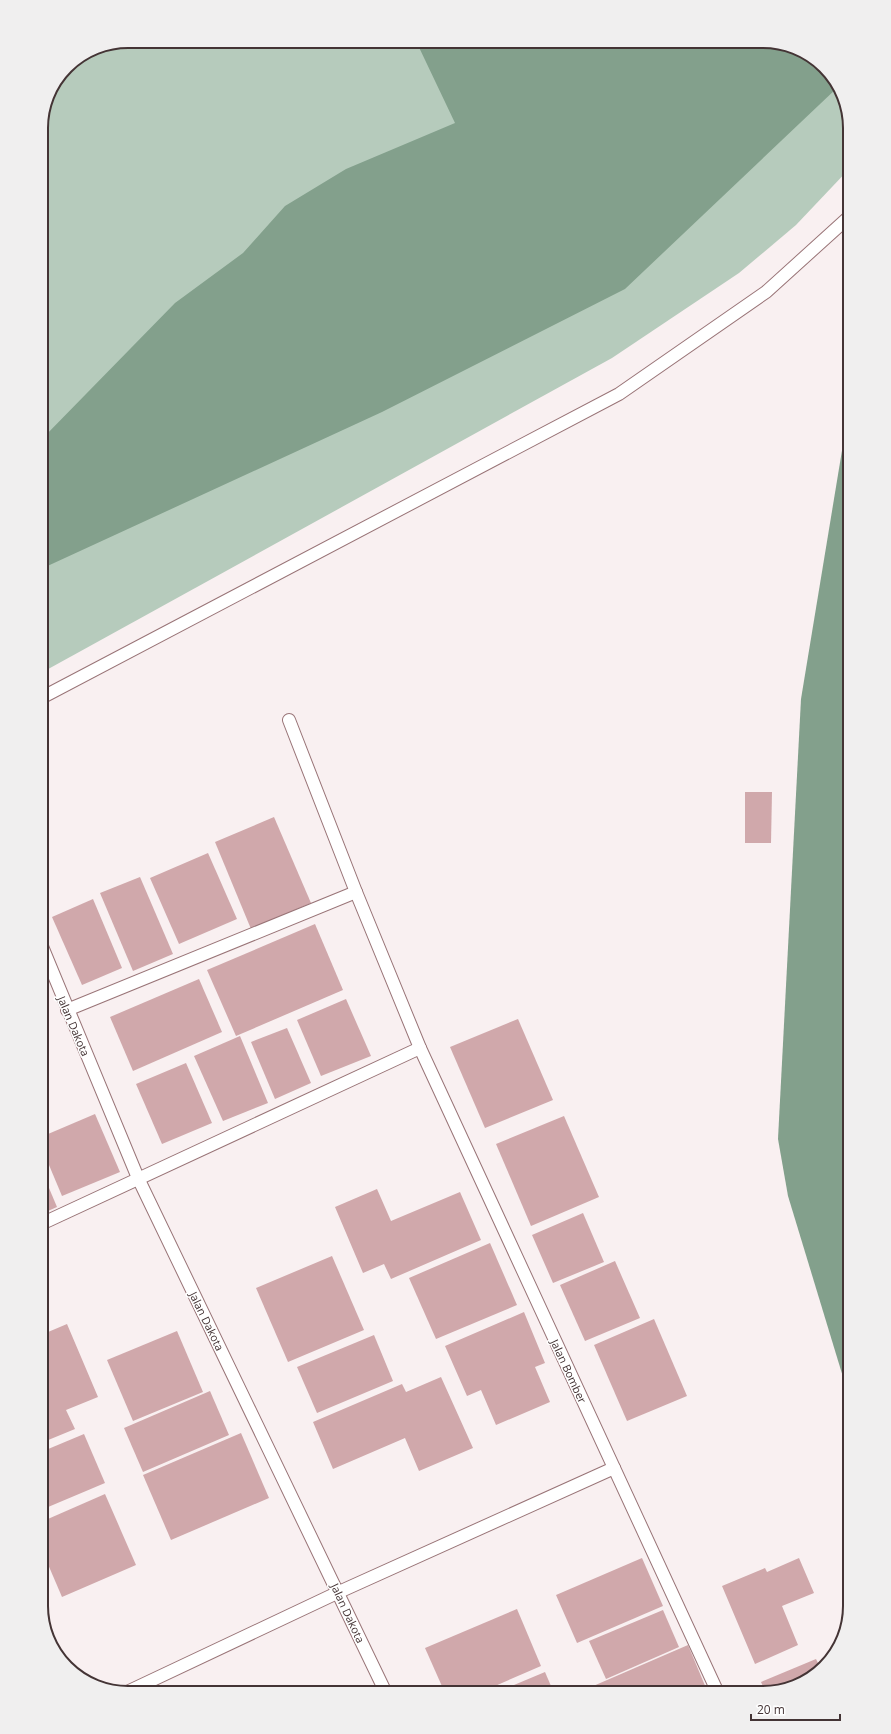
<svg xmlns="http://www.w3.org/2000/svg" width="891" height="1734" font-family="'Open Sans',sans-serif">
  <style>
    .green { fill: #b6cbbc }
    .water { fill: #83a08c }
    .building { fill: #d0a8ab }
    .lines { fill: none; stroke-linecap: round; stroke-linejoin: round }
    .lane-casing { stroke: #997477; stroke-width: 14 }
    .lane { stroke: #fff; stroke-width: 12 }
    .labels { text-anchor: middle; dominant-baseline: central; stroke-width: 3; stroke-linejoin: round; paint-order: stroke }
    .street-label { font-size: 11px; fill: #443435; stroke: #fff }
    .rim { fill: none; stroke: #443435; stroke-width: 2 }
  </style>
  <rect width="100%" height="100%" fill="#f9f0f1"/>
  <path class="green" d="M128,41H769L816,59L843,95L850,128V168L796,225L739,273L612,358L41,673V122L48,94L67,66L95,48Z"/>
  <g class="water">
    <path d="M416,41H769L816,59L838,87L625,289L382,412L41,569V440L175,303L243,253L285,206L346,169L455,123Z"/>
    <path d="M850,402V1400L788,1196L778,1139L801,699Z"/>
  </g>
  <g class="building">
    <path d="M745,792H772L771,843H745Z"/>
    <path d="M274,817L311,903L251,929L215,842Z"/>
    <path d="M208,853L237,919L179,944L150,878Z"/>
    <path d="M140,877L173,954L133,971L100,893Z"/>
    <path d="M93,899L122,968L82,985L52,917Z"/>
    <path d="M315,924L343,990L236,1036L207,970Z"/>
    <path d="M199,979L222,1032L133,1071L110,1017Z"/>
    <path d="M346,999L371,1056L321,1076L297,1020Z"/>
    <path d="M518,1019L553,1100L485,1128L450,1047Z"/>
    <path d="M287,1028L311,1083L275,1099L251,1042Z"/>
    <path d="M240,1036L268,1103L223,1121L194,1056Z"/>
    <path d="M186,1063L212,1123L162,1144L136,1084Z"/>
    <path d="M95,1114L120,1172L62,1196L41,1146V1137Z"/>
    <path d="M564,1116L599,1197L531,1226L496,1144Z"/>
    <path d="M41,1169L57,1207L41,1214Z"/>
    <path d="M377,1189L391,1221L460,1192L481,1240L391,1279L384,1264L363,1273L335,1207Z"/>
    <path d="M583,1213L604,1262L553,1283L532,1235Z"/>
    <path d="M490,1243L517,1305L436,1339L409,1278Z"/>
    <path d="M332,1256L364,1330L288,1362L256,1288Z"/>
    <path d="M615,1261L640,1318L585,1341L560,1285Z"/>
    <path d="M524,1312L545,1363L535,1367L550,1402L496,1425L481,1390L467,1396L445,1346Z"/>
    <path d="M654,1319L687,1396L627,1421L594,1345Z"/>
    <path d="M67,1324L98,1397L66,1410L75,1429L41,1443V1387L47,1384L41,1369V1335Z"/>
    <path d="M177,1331L203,1392L133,1421L107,1360Z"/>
    <path d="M374,1335L393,1381L317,1413L297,1367Z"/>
    <path d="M441,1377L473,1448L419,1471L405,1438L333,1469L313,1422L402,1384L406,1392Z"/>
    <path d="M210,1391L229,1435L143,1472L124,1428Z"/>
    <path d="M241,1433L269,1498L171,1540L143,1475Z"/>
    <path d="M84,1434L105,1483L41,1510V1452Z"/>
    <path d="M105,1494L136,1565L62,1597L41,1548V1522Z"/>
    <path d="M642,1558L663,1606L577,1643L556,1595Z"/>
    <path d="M799,1558L814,1593L782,1606L798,1645L755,1664L722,1586L765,1568L767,1572Z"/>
    <path d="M517,1609L541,1666L479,1693H445L425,1648Z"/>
    <path d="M663,1610L679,1647L606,1679L589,1641Z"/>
    <path d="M688,1645L706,1688L694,1693H585L584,1690Z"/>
    <path d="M816,1659L820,1667L796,1686L766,1693L761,1682Z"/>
    <path d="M545,1672L554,1693H495Z"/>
    <path d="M341,1688L343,1693H331Z"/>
  </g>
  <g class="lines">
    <defs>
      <g id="lane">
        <path d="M41,698L619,394L766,292L850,216"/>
        <path d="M289,720L356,892L420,1048L718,1693"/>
        <path d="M41,944L138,1178L386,1693"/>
        <path d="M67,1010L356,892"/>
        <path d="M41,1224L420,1048"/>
        <path d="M125,1693L339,1592L614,1468"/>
      </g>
    </defs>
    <use href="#lane" class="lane-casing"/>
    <use href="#lane" class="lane"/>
  </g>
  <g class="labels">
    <g class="street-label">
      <text transform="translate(74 1026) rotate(67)">Jalan Dakota</text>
      <text transform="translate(207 1321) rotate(64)">Jalan Dakota</text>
      <text transform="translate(569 1371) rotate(65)">Jalan Bomber</text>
      <text transform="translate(348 1613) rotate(65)">Jalan Dakota</text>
    </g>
  </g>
  <path d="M0 0H891V1734H0ZM128 48H763A80 80 0 0 1 843 128V1606A80 80 0 0 1 763 1686H128A80 80 0 0 1 48 1606V128A80 80 0 0 1 128 48Z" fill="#f0efef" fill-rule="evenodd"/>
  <path class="rim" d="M128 48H763A80 80 0 0 1 843 128V1606A80 80 0 0 1 763 1686H128A80 80 0 0 1 48 1606V128A80 80 0 0 1 128 48Z"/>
  <path d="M751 1714v6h89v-6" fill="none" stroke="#443435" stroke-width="2"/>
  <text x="757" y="1714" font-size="12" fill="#443435" stroke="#ffffff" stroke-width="3" paint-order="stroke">20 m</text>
</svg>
